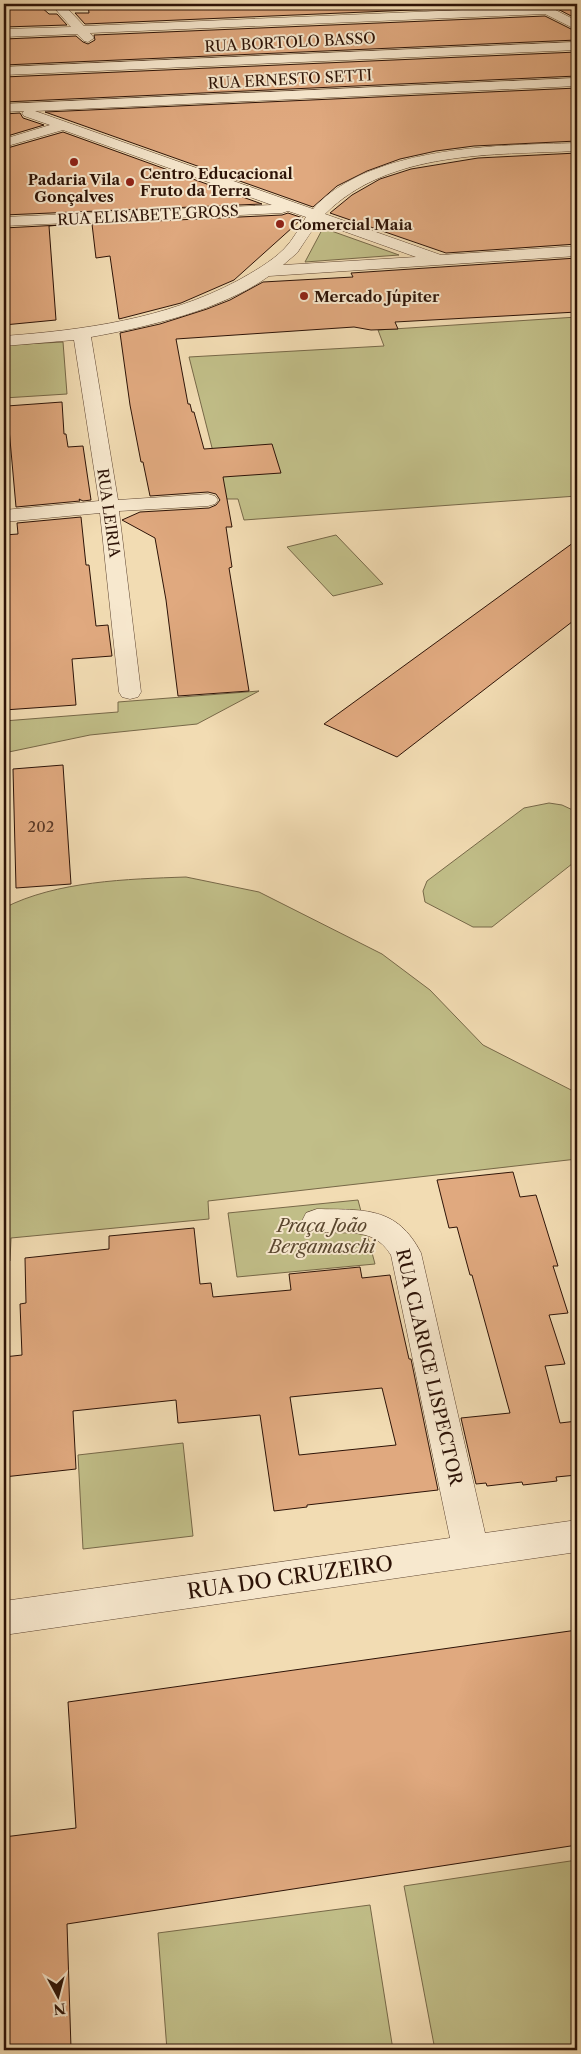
<svg xmlns="http://www.w3.org/2000/svg" width="581" height="2054" font-family="'Libre Caslon Text',serif">
  <style>
    .green { fill: #c1be88; stroke: #776848 }
    .building { fill: #e0a97f; stroke: #2d1307; fill-rule: evenodd }
    .lines { fill: none; stroke-linecap: round; stroke-linejoin: round }
    .minor-casing { stroke: #5e4532; stroke-width: 1 }
    .minor { fill: #f7e8ce; fill-rule: evenodd }
    .poi-dot { fill: #8f2418; stroke: #f7e8ce; stroke-width: 2 }
    .labels { text-anchor: middle; dominant-baseline: central; stroke-width: 4; stroke-linejoin: round; paint-order: stroke }
    .far-street-label { font-size: 15px; fill: #2d1307; stroke: #f7e8ce }
    .far-poi-label { font-size: 15px; font-weight: bold; fill: #2d1307; stroke: #f7e8ce; text-anchor: start }
    .number-label { font-size: 15px; fill: #5a3825 }
    .park-label { font-size: 18px; font-style: italic; fill: #59462e; stroke: #f7e8ce }
    .street-label { font-size: 18px; fill: #2d1307; stroke: #f7e8ce }
    .near-street-label { font-size: 21px; fill: #2d1307; stroke: #f7e8ce }
  </style>
  <rect width="100%" height="100%" fill="#f2dcb3"/>
  <filter id="stains"><feTurbulence type="fractalNoise" baseFrequency=".004" numOctaves="4"/><feColorMatrix values="0 0 0 0 .2 0 0 0 0 .09 0 0 0 0 .02 0 0 0 .5 -.17"/></filter>
  <radialGradient id="worn" r=".72"><stop offset=".6" stop-color="#630" stop-opacity="0"/><stop offset="1" stop-color="#630" stop-opacity=".3"/></radialGradient>
  <g class="green">
    <path d="M323,228L399,255L305,262Z"/>
    <path d="M577,317V496L244,520L238,499H225L189,357L384,346L378,330Z"/>
    <path d="M63,342L67,394L4,398V345Z"/>
    <path d="M336,535L383,584L333,596L287,547Z"/>
    <path d="M259,691L197,724L90,735L4,753V721L118,712V702Z"/>
    <path d="M549,803L562,805L577,812V860L492,927H473L425,902L423,891L427,881L524,808Z"/>
    <path d="M186,877L259,892L382,954L430,990L483,1045L577,1093V1159L208,1201L209,1219L11,1238L10,1261H4V908C56,881 128,879 186,877Z"/>
    <path d="M358,1200L375,1264L237,1277L228,1213Z"/>
    <path d="M183,1443L193,1536L83,1549L78,1455Z"/>
    <path d="M577,1860V2050H435L404,1886Z"/>
    <path d="M370,1905L393,2050H167L158,1933Z"/>
  </g>
  <g class="building">
    <path d="M88,4H528L529,5L85,24L75,13H89Z"/>
    <path d="M548,4H577V19Z"/>
    <path d="M40,6L49,14H57L67,25L4,27V7Z"/>
    <path d="M545,16L577,32V40L4,65V39L76,36L83,42L88,44L95,40L94,35Z"/>
    <path d="M577,52V76L4,102V77Z"/>
    <path d="M577,88V141L474,146L436,151L400,159L367,171L337,186L313,207L45,112Z"/>
    <path d="M20,113L23,118L44,125L4,137V114Z"/>
    <path d="M63,132L262,204L4,215V149Z"/>
    <path d="M577,153V244L446,253L330,213L352,195L380,179L411,169L478,158Z"/>
    <path d="M288,213L303,218L234,280L181,303L119,319L110,256L96,258L92,224L282,215Z"/>
    <path d="M60,225L49,226L56,320L4,325V228Z"/>
    <path d="M577,258V312L395,322L398,329L371,330L354,327L176,339L188,404H190L192,412H194L204,449L272,444L281,473L223,477L232,527H226L232,567L229,568L249,691L178,696L166,600L155,538L122,520L140,512L209,508L216,505L220,500L216,494L208,492L150,496L143,462H141L130,405L120,333L160,324L207,309L230,300L263,282L353,277L351,273Z"/>
    <path d="M62,402L64,434H66L68,447L83,446L91,500L83,501L79,499L80,501L16,507L7,406Z"/>
    <path d="M81,517L86,565H89L96,626L108,625L112,656L72,659L76,705L4,710V535L18,534L17,523Z"/>
    <path d="M577,540V618L397,757L324,724Z"/>
    <path d="M63,765L71,884L16,888L13,769Z"/>
    <path d="M513,1172L520,1197L536,1195L558,1266H553L568,1313L549,1315L565,1364L545,1366L560,1423L577,1421V1475L556,1477L557,1481L523,1485L522,1482L487,1486L486,1483L476,1484L461,1418L510,1413L472,1275H470L457,1227L449,1228L437,1180Z"/>
    <path d="M194,1228L200,1284L211,1283L213,1297L291,1290L289,1274L360,1267L362,1278L390,1275L409,1359H411L438,1490L307,1505V1507L274,1511L260,1415L178,1423L176,1400L73,1411L76,1469L4,1477V1357L22,1355L20,1304L26,1303L25,1258L109,1249V1236ZM382,1388L396,1445L299,1455L290,1397Z"/>
    <path d="M577,1630V1845L67,1924L71,2048L51,2050H4V1837L76,1828L68,1702Z"/>
  </g>
  <g class="lines">
    <defs>
      <g id="minor">
        <path d="M51,4H63L84,26L533,7L530,4H544L577,21V30L545,14L90,33L94,38L88,42L84,41L77,34L4,37V29L71,27Z"/>
        <path d="M577,42V50L4,75V67Z"/>
        <path d="M577,78V86L35,111L313,209C370,146 498,145 577,143V151C494,155 389,150 325,214L441,255L577,246V256L269,276C222,310 147,327 91,337L118,500L208,494L215,496L218,500L215,504L208,506L119,511L141,692L138,697L130,699L122,697L119,692L100,513L4,522V510L99,501L74,340L4,346V336C84,330 165,319 237,281C253,272 271,262 284,249C293,240 299,228 306,217L288,211L282,213L4,226V217L272,205L63,130L4,147V139L50,125L24,116L22,113L24,111L4,112V104ZM318,222L416,257L283,265L297,253Z"/>
        <path d="M317,1209C364,1210 397,1206 421,1253L485,1533L577,1520V1552L4,1635V1601L450,1538L391,1255C370,1221 337,1239 306,1229L302,1221L306,1213Z"/>
      </g>
    </defs>
    <use href="#minor" class="minor-casing"/>
    <use href="#minor" class="minor"/>
  </g>
  <g class="poi-dot">
    <circle cx="74" cy="162" r="5"/>
    <circle cx="130" cy="182" r="5"/>
    <circle cx="280" cy="224" r="5"/>
    <circle cx="304" cy="296" r="5"/>
  </g>
  <g class="labels">
    <g class="far-street-label">
      <text transform="translate(290 42) rotate(-3)">RUA BORTOLO BASSO</text>
      <text transform="translate(290 79) rotate(-3)">RUA ERNESTO SETTI</text>
      <text transform="translate(148 215) rotate(-3)">RUA ELISABETE GROSS</text>
      <text transform="translate(109 513) rotate(82)">RUA LEIRIA</text>
    </g>
    <g class="far-poi-label">
      <text x="140" y="173">Centro Educacional<tspan x="140" dy="17">Fruto da Terra</tspan></text>
      <text x="74" y="179" text-anchor="middle">Padaria Vila<tspan x="74" dy="17">Gonçalves</tspan></text>
      <text x="290" y="224">Comercial Maia</text>
      <text x="314" y="296">Mercado Júpiter</text>
    </g>
    <g class="number-label">
      <text x="41" y="826">202</text>
    </g>
    <g class="park-label">
      <text x="322" y="1226">Praça João<tspan x="322" dy="21">Bergamaschi</tspan></text>
    </g>
    <g class="street-label">
      <text transform="translate(429 1367) rotate(77)">RUA CLARICE LISPECTOR</text>
    </g>
    <g class="near-street-label">
      <text transform="translate(290 1577) rotate(-8)">RUA DO CRUZEIRO</text>
    </g>
  </g>
  <rect width="581" height="2054" fill="none" stroke="#f2dcb3" stroke-width="20"/>
  <rect x="5" y="5" width="571" height="2044" fill="none" stroke="#2d1307" stroke-width="2.5"/>
  <rect x="10" y="10" width="561" height="2034" fill="none" stroke="#2d1307"/>
  <g transform="translate(58 1996) rotate(173)" stroke="#f7e8ce" stroke-width="4" paint-order="stroke">
  <path d="M0-4L9 19L0 12L-9 19Z" fill="#2d1307"/>
  <text y="-8" font-size="14" font-weight="bold" text-anchor="middle" fill="#2d1307">N</text>
  </g>
  <rect width="100%" height="100%" filter="url(#stains)"/>
  <rect width="100%" height="100%" fill="url(#worn)"/>
</svg>
